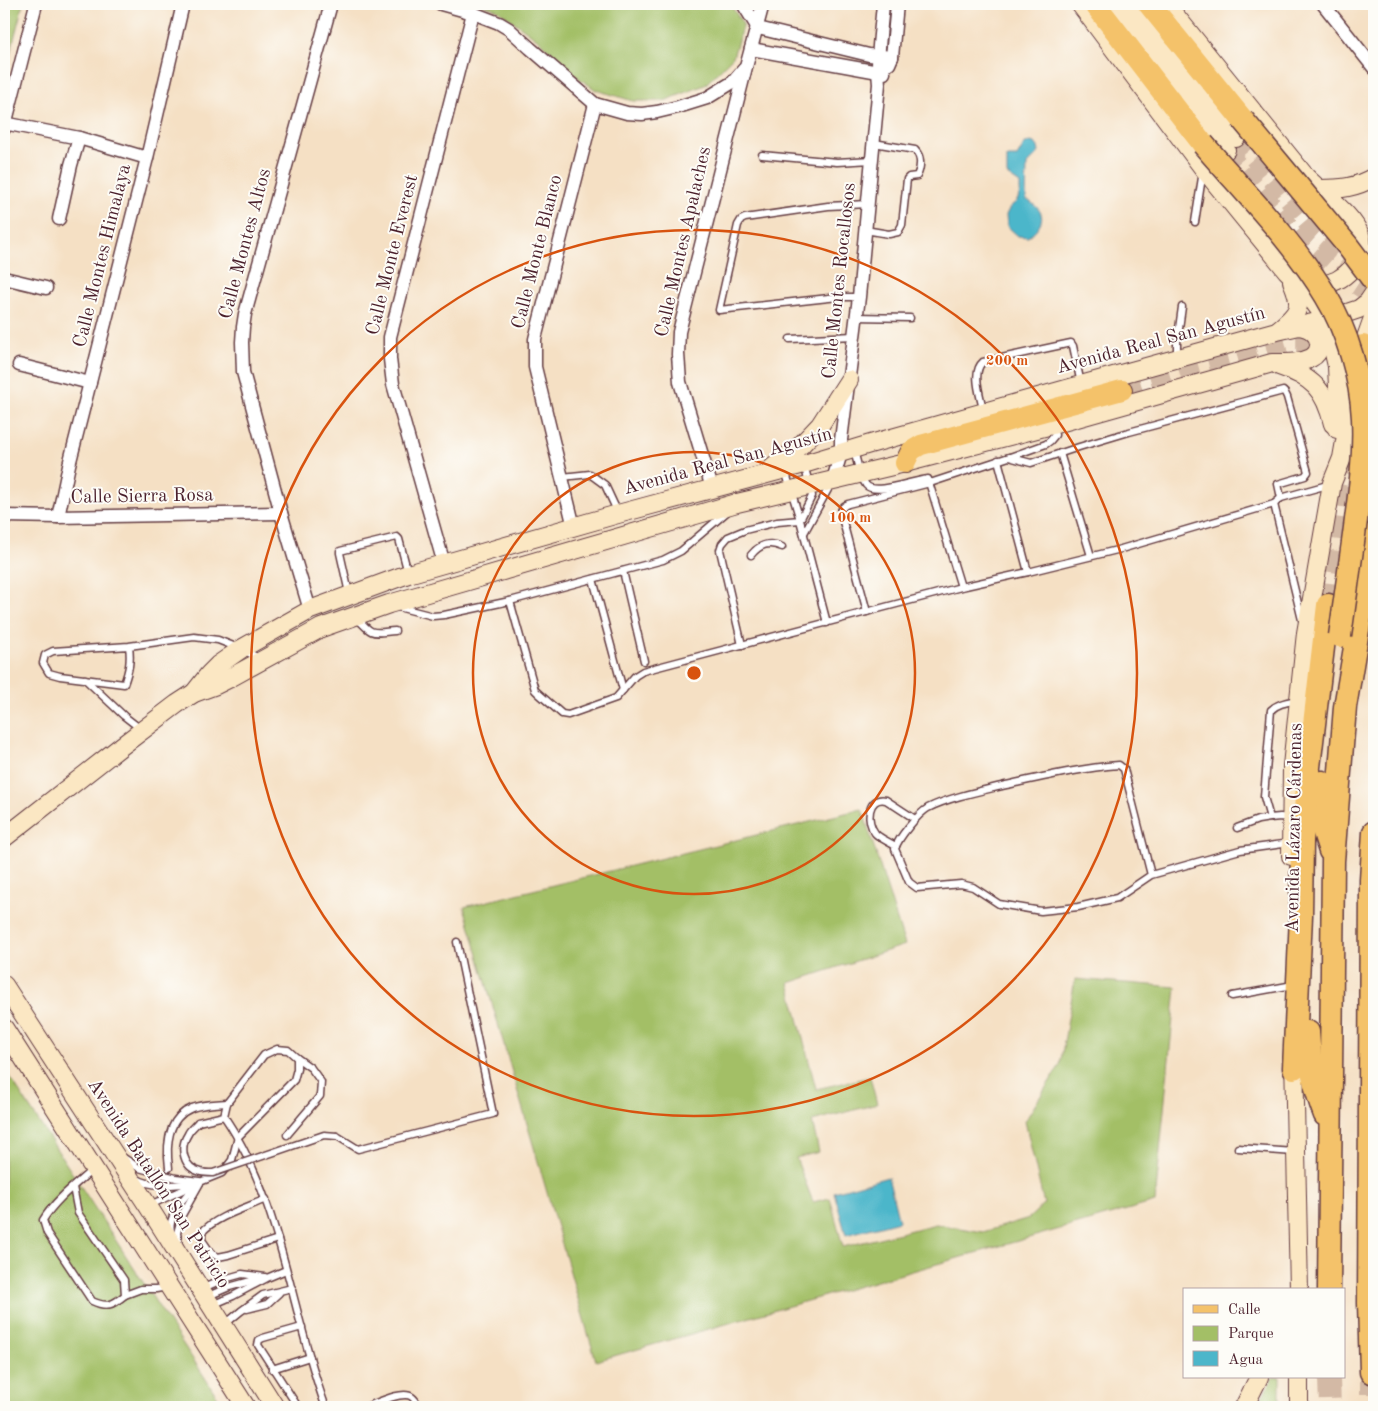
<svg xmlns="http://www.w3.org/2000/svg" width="1378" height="1411" font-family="'Old Standard TT',serif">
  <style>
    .green { fill: #a3bf66; stroke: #766f48 }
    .water { fill: #4cb6ca; stroke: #4b6a7a }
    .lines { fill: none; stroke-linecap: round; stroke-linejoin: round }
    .secondary-tunnel { stroke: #d3b9a5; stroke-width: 18; stroke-dasharray: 18 9; stroke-linecap: butt }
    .primary-tunnel { stroke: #d3b9a5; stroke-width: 20; stroke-dasharray: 20 10; stroke-linecap: butt }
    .highway-tunnel { stroke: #d3b9a5; stroke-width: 22; stroke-dasharray: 22 11; stroke-linecap: butt }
    .lane-casing { stroke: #643c42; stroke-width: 9 }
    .street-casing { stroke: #643c42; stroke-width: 15 }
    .secondary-casing { stroke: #643c42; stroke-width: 20 }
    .primary-casing { stroke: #643c42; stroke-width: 22 }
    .highway-casing { stroke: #643c42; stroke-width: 25 }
    .lane { stroke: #fff; stroke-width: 6 }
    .street { stroke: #fff; stroke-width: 12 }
    .secondary { stroke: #fbe7c3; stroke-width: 18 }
    .primary { stroke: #f4c26a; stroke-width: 20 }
    .highway { stroke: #f4c26a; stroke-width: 22 }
    .lane-bridge-casing { stroke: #643c42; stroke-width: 9; stroke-linecap: butt }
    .highway-bridge-casing { stroke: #643c42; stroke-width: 25; stroke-linecap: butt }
    .lane-bridge { stroke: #fff; stroke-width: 6 }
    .highway-bridge { stroke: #f4c26a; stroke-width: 22 }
    .ring { fill: none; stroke: #d8530f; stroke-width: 2.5 }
    .labels { text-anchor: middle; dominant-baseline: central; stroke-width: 4; stroke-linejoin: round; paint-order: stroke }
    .street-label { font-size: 19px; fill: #4a1f2b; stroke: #fdfcf7 }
    .centre { fill: #d8530f; stroke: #fdfcf7; stroke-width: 2.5 }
    .ring-label { font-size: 15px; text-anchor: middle; font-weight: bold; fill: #d8530f; stroke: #fdfcf7; stroke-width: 4; stroke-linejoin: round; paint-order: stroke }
  </style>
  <rect width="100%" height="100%" fill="#fdfcf7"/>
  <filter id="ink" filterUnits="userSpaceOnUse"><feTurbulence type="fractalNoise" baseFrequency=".02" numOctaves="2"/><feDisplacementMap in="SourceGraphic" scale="10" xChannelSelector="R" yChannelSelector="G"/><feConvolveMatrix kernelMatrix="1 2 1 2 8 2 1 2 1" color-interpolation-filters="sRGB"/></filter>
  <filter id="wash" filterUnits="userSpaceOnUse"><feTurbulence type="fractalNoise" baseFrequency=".0096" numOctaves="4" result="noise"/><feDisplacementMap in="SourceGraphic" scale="20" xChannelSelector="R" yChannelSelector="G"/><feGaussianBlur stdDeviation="1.12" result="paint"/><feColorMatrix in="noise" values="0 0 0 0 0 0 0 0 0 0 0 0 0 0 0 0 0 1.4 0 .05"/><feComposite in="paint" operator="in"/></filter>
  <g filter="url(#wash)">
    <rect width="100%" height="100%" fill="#f5e0c4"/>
    <g class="green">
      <path d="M4,4H23L4,78Z"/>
      <path d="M481,4H730L743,24L733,57L705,85L664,101H633L596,90L568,71L541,42L498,10Z"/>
      <path d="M862,809L905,945L789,983L816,1089L870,1077L877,1104L812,1121L819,1152L796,1158L813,1202L830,1198L843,1247L936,1224L983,1232L1029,1218L1044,1204L1025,1121L1060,1065L1075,979L1176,987L1155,1202L596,1361L464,907Z"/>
      <path d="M4,1068L224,1407H4Z"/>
      <path d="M1274,1377H1280V1407H1256Z"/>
    </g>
    <g class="water">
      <path d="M1030,142L1035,143L1038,147L1039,152C1036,157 1031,160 1027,165L1026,199C1047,212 1046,222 1028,237L1018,236L1007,226L1006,215L1010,207L1017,201L1020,193V184L1007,175V157H1017L1024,145Z"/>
      <path d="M888,1177L899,1221L846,1235L834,1192Z"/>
    </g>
  </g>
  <g filter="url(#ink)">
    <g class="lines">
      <g class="secondary-tunnel">
        <path d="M1236,138L1307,223L1351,262"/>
        <path d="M1226,150L1298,235L1351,282L1374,297"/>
      </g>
      <path class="primary-tunnel" d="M1122,390L1206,366L1287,346H1337"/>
      <g class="highway-tunnel">
        <path d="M1328,605L1341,506L1347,478L1352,464L1365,443"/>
        <path d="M1371,1372V1407"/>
        <path d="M1329,1377L1330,1407"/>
      </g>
      <defs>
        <g id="lane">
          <path d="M762,155L837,162L872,160"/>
          <path d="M1195,222L1203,171"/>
          <path d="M865,230L889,234L898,232L902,225L907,179L909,177L917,176C921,168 922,157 915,150L874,143"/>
          <path d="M859,297H838L719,310L738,225L741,220L745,218L828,206L868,204"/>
          <path d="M856,317L910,318"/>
          <path d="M790,339L854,336"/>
          <path d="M1177,358V343L1182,307"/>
          <path d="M983,410C981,397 971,372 983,362L1071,343L1073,346L1081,384"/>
          <path d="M854,450C857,461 859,476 866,485C875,496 914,480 928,479L961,587"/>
          <path d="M1060,453L1091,556"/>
          <path d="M1010,457L1046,444L1050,441L1055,435L1052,426"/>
          <path d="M998,460L1028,572"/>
          <path d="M804,464L812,496L800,520L827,623"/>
          <path d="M562,477L590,474L605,485L618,513"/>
          <path d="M1274,504L1302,620"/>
          <path d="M804,533L831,484"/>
          <path d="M751,555C760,544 769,541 782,547"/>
          <path d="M623,571L644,661"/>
          <path d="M593,579L623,690"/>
          <path d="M349,593L340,553V551L397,537L399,539L408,573"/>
          <path d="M510,601L535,690L538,693L562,714L568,715L616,698L635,676L643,671L961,587L1028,572L1121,549L1274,504L1281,498L1331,484"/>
          <path d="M398,607L433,616L444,615L510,601L663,560L681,551L728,511"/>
          <path d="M867,612L841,514C841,508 843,506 848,504L930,483L1009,457L1031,463L1079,447L1129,432L1283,391L1285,393L1287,397L1308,472L1305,476L1278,484L1281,498"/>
          <path d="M357,618C373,636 372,633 395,631"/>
          <path d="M742,645L720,550L722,544L728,537L745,530L777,522L800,520L785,470"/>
          <path d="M129,646C131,661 129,670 124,684L60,676L49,673L43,663L45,655L53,651L129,646L194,637L218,640L241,649L261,659"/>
          <path d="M85,679L124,716L142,730"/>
          <path d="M1290,818L1280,817L1270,818L1264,797L1271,710C1278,703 1288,702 1298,700"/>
          <path d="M1237,828L1258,820L1270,818"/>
          <path d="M896,846C890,843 878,837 875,833C866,822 867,796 886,800L915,819"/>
          <path d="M1151,875L1124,769L1119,765C1080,768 1043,777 1006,785C981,791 950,797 928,808C918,814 898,838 895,849L909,882L917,888L961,884L973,887L999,904L1041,911L1078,907L1117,898L1151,875L1240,850L1290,843"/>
          <path d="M1232,996L1293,985"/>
          <path d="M224,1116C282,1202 290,1309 325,1405"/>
          <path d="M287,1135L320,1096L321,1082L311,1068L297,1058"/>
          <path d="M337,1136L358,1149L493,1114L457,942"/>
          <path d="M1238,1148L1294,1152"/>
          <path d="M124,1158L139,1168L176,1178L199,1181"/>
          <path d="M169,1168C166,1145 167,1118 192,1108C203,1104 215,1104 227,1103"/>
          <path d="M136,1178C149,1188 176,1185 192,1183"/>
          <path d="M73,1187L78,1213L124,1280L125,1295C113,1305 107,1308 92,1301L47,1233L43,1220C55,1200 75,1185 92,1170"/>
          <path d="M266,1199C246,1208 217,1216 202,1232V1240L211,1253L218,1257L228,1255L278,1239"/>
          <path d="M148,1206L200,1182L222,1173L232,1160L238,1137L294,1080L297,1069V1058L288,1050L277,1049L264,1055L227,1103L224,1116L198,1122"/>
          <path d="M171,1232C167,1217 185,1195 196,1186"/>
          <path d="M179,1245L177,1233L182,1215L200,1183"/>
          <path d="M201,1289L224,1279L242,1274L265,1277"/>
          <path d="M125,1295L141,1289H156L167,1287"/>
          <path d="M206,1297L229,1287L258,1279"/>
          <path d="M212,1305L233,1296L267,1278L286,1270"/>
          <path d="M247,1309L267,1304L279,1293"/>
          <path d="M224,1325L241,1311L263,1295L292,1288"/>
          <path d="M272,1369L310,1357"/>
          <path d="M298,1407L258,1345L259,1340L263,1338L302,1327"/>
          <path d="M366,1407C377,1403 403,1390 412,1397C416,1400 417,1403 419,1407"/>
        </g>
        <g id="street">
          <path d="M441,4L473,13L499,23L509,29L530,48L595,104L627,113L642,114L657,112L678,107L707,98L733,82L744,69"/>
          <path d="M743,4L758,28L869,55L892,57"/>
          <path d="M1323,4L1374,68"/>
          <path d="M751,49L884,73"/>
          <path d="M889,64L892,57L897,4"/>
          <path d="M4,123L79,138L147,158"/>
          <path d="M4,129L36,4"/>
          <path d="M59,219L71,165L79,138"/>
          <path d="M4,278L46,288"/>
          <path d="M19,365L90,383"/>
          <path d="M833,480L841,453V440L859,297L879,84C876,58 881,30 883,4"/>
          <path d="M712,488L680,382L678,354L679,332L746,67L763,4"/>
          <path d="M4,516L58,517L281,513"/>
          <path d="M58,517L69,465L147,158L183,4"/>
          <path d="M574,527L535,367V339L595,104"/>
          <path d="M444,564L393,384L390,359V337L473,13"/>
          <path d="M310,610L281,513L243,372L242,342L243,327L245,314L331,4"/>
        </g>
        <g id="secondary">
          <path d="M1080,4L1203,168L1287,271L1303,287L1319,309L1326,320L1337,366L1339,409L1337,429"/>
          <path d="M1109,4L1226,150"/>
          <path d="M1129,4L1236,138"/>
          <path d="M1166,4L1306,177L1319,189C1341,189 1355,188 1374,177"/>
          <path d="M1308,280C1312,282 1316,284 1319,284C1343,286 1368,258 1360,235C1354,218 1332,201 1319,189"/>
          <path d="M1278,330C1300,312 1303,307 1292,281"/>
          <path d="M1360,358L1363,346L1374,315"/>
          <path d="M1279,366C1312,377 1325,389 1333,424"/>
          <path d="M771,469L801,445L820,425L849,380"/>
          <path d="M194,693L209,674L218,665L241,649L310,610L408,574L618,514L804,464L870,444L1081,385L1277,331L1326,320L1359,309L1368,302L1374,293"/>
          <path d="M4,838L119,748L177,704L194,693L216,685L228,679L321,628L389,604L737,503L905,463L1052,425L1272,363C1285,363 1299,364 1311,358C1321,353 1322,339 1313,332C1309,328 1304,327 1299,326"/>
          <path d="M1291,856L1292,766L1306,633L1332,483L1342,458L1355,385"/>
          <path d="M4,985L148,1206L275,1407"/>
          <path d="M4,1028L246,1407"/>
          <path d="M1294,1057L1299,1290"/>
          <path d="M1299,1377V1407"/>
          <path d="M1244,1407L1259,1377"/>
        </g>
        <path id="primary" d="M905,463L911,451L921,445L1122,390"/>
        <g id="highway">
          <path d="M1095,4L1203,144"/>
          <path d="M1149,4L1242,119"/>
          <path d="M1363,346L1374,408"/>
          <path d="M1322,782L1320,798L1321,823L1330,851"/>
          <path d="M1308,1032C1310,1064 1313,1084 1325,1115"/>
          <path d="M1294,1068L1301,916L1302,840L1309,767L1328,605"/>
          <path d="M1329,1290L1333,861L1345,707L1374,534"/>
          <path d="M1371,1372L1369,1303L1371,880L1374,832"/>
        </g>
      </defs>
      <use href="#lane" class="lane-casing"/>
      <use href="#street" class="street-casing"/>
      <use href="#secondary" class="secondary-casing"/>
      <use href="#primary" class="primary-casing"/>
      <use href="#highway" class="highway-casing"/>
      <use href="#lane" class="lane"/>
      <use href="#street" class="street"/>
      <use href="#secondary" class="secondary"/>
      <use href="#primary" class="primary"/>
      <use href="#highway" class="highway"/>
      <defs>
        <path id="lane-bridge" d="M198,1122C195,1126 190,1129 188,1134C179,1148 183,1168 201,1172C204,1173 209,1173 213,1173L324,1135L337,1136"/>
        <g id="highway-bridge">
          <path d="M1242,119L1347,245L1374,281"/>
          <path d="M1203,144C1245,193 1293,241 1326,296C1347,330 1361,379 1363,418C1365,458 1359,496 1354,535C1349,569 1345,602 1340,636"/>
        </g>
      </defs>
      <use href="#lane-bridge" class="lane-bridge-casing"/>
      <use href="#highway-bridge" class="highway-bridge-casing"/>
      <use href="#lane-bridge" class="lane-bridge"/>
      <use href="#highway-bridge" class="highway-bridge"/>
    </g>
  </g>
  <g class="ring">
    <circle cx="694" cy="673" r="221"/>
    <circle cx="694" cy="673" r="443"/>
  </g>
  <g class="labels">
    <g class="street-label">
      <text transform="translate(684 242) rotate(-77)">Calle Montes Apalaches</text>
      <text transform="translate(246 244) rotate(-75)">Calle Montes Altos</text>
      <text transform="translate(538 252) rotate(-76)">Calle Monte Blanco</text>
      <text transform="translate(393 255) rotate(-76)">Calle Monte Everest</text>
      <text transform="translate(103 256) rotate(-76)">Calle Montes Himalaya</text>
      <text transform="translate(840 281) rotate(-84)">Calle Montes Rocallosos</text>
      <text transform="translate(1161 341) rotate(-15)">Avenida Real San Agustín</text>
      <text transform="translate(728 462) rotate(-15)">Avenida Real San Agustín</text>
      <text transform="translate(142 497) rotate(-1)">Calle Sierra Rosa</text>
      <text transform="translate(1295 828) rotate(-89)">Avenida Lázaro Cárdenas</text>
      <text transform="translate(158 1184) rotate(57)">Avenida Batallón San Patricio</text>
    </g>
  </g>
  <circle cx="694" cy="673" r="8" class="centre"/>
  <g class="ring-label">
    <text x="1007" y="365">200 m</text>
    <text x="850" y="522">100 m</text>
  </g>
  <rect width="1378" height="1411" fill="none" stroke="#fdfcf7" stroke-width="20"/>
  <rect x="1183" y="1288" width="162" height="90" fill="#fdfcf7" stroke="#b5a4a5"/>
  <rect x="1193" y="1305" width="25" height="8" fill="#f4c26a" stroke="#b5a4a5"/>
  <text x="1228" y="1314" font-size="15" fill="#4a1f2b">Calle</text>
  <rect x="1193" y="1326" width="25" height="15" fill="#a3bf66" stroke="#b5a4a5"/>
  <text x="1228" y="1338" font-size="15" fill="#4a1f2b">Parque</text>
  <rect x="1193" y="1351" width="25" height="15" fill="#4cb6ca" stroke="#b5a4a5"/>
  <text x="1228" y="1364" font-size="15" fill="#4a1f2b">Agua</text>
</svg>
